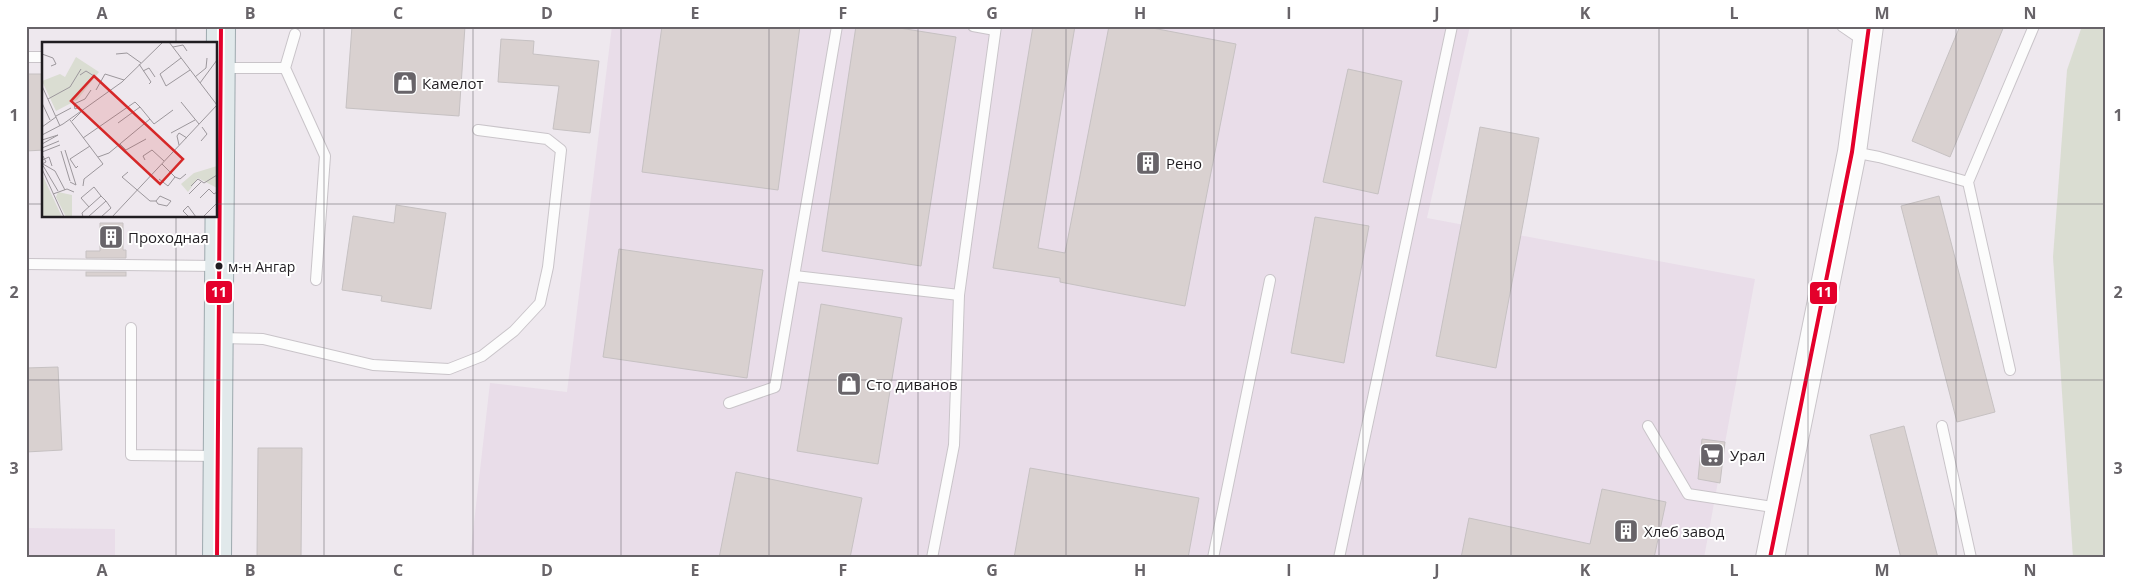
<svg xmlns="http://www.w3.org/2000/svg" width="2132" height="584" font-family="'Open Sans',sans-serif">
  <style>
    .built { fill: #e9dde9 }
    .green { fill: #daddd2 }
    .building { fill: #d9d1d0; stroke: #c6c1c2 }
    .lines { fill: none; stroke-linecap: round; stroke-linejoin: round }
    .lane-casing { stroke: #c9c4c9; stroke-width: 12 }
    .secondary-casing { stroke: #c9c4c9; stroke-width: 30 }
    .primary-casing { stroke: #9da9ae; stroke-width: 30 }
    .lane { stroke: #fcfcfc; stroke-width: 10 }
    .secondary { stroke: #fcfcfc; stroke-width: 28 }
    .primary { stroke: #e1e9eb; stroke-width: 28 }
    .bus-1-casing { stroke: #fff; stroke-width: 8 }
    .bus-1 { stroke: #e4002b; stroke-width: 4 }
    .grid { fill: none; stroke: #686469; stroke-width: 1; stroke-opacity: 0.55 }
    .bus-dot { fill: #201d21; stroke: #fff; stroke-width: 2 }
    .labels { text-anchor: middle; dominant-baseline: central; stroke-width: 4; stroke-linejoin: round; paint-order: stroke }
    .bus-label { font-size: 14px; fill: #201d21; stroke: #fff; text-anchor: start }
    .poi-label { font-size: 15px; fill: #201d21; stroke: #fff; text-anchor: start }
    .inset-road { fill: none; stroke: #9c979c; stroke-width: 1 }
    .view { fill: #d62828; fill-opacity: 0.15; stroke: #d62828; stroke-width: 2.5 }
    .inset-edge { fill: none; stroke: #201d21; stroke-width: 2.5 }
    .line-badge { stroke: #fff; stroke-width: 2 }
    .badge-label { font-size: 14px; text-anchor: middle; font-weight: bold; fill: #fff }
    .neatline { fill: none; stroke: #686469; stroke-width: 2 }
    .grid-label { font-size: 16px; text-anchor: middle; font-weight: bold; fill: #686469 }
  </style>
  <rect width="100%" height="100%" fill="#eee8ee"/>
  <g class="built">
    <path d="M612,26H1470L1427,218L1755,279L1704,558H470L490,383L567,392Z"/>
    <path d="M26,528L115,529V558H26Z"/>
  </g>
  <path class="green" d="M2082,26H2106V558H2073L2053,257L2067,70Z"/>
  <g class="building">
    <path d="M352,26H465L459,116L346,108Z"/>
    <path d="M662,26H800L778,190L642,172Z"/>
    <path d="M856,26H887L956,37L921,266L822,251Z"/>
    <path d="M1033,26H1075L1038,248L1065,253L1109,26H1142L1236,44L1185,306L1060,282V278L993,268Z"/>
    <path d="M1960,26H2004L1950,157L1912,141Z"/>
    <path d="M501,39L534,41L533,54L599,61L590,133L553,129L559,86L498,82Z"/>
    <path d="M1348,69L1402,81L1378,194L1323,182Z"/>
    <path d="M26,74H44V150L26,151Z"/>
    <path d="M1480,127L1539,138L1496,368L1436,356Z"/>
    <path d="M1939,196L1995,412L1957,422L1901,206Z"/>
    <path d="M396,205L446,213L431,309L381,301L382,296L342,290L353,216L394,223Z"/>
    <path d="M1315,217L1369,226L1344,363L1291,353Z"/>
    <path d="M100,223H123V250H126V258H86V251H100Z"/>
    <path d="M619,249L763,270L747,378L603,357Z"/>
    <rect x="86" y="272" width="40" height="4"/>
    <path d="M821,304L902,318L878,464L797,451Z"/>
    <path d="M58,367L62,450L26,452V368Z"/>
    <path d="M1904,426L1938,558H1901L1870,435Z"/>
    <path d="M1702,439L1725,442L1720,483L1698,479Z"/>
    <path d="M258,448H302L301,558H257Z"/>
    <path d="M1030,468L1199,498L1188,558H1014Z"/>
    <path d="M736,472L862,498L850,558H719Z"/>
    <path d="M1602,489L1666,502L1654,558H1461L1469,518L1590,544Z"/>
  </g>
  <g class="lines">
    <defs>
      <g id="lane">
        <path d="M973,26L995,30"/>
        <path d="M1842,26L1864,41"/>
        <path d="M295,34L285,68L325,156L316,280"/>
        <path d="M26,57H44"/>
        <path d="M223,68H285"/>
        <path d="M1853,152L1879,157L1968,182"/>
        <path d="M26,264L218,266"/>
        <path d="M795,276L959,295"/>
        <path d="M131,328V455L216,456"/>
        <path d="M219,338L263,339L373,365L449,369L482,356L514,331L540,303L548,267L561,150L547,139L478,130"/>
        <path d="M2010,370L1968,182L2034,26"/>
        <path d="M729,403L775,387L837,26"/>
        <path d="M1648,426L1688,494L1779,508"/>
        <path d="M1942,426L1971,558"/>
        <path d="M932,558L954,445L959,295L996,26"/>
        <path d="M1213,558L1270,280"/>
        <path d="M1339,558L1452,26"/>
      </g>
      <path id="secondary" d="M1770,558L1852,152L1869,26"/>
      <path id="primary" d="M217,558L221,26"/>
    </defs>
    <use href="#lane" class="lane-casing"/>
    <use href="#secondary" class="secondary-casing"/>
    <use href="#primary" class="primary-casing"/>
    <use href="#lane" class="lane"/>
    <use href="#secondary" class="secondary"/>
    <use href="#primary" class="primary"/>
    <defs>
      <g id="bus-1">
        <path d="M217,558L221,26"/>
        <path d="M1770,558L1852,152L1869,26"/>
      </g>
    </defs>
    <use href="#bus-1" class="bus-1-casing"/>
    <use href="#bus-1" class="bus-1"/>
  </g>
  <path class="grid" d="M176,26V44M324,26V558M473,26V558M621,26V558M769,26V558M918,26V558M1066,26V558M1214,26V558M1363,26V558M1511,26V558M1659,26V558M1808,26V558M1956,26V558M26,204H44M216,204H2106M176,216V558M26,380H2106"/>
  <defs>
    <symbol id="shop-square" viewBox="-11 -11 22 22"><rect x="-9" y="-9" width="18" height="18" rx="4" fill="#686469" stroke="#fff"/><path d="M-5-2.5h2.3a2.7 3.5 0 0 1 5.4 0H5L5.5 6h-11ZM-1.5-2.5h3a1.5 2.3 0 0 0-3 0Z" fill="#fff"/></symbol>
    <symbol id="building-square" viewBox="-11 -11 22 22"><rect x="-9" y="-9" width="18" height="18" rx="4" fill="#686469" stroke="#fff"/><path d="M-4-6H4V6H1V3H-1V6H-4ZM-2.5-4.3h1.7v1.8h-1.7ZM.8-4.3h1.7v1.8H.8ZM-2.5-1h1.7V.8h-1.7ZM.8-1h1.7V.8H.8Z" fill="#fff"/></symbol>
    <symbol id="supermarket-square" viewBox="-11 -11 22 22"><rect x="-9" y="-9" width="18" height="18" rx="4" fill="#686469" stroke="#fff"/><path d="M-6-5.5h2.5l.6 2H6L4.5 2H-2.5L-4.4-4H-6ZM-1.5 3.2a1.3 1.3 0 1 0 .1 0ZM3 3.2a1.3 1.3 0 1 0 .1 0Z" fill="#fff"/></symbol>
  </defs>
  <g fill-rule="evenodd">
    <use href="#shop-square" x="391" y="69" width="28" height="28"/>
    <use href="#building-square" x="1134" y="149" width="28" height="28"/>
    <use href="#building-square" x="97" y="223" width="28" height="28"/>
    <use href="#shop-square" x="835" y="370" width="28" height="28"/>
    <use href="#supermarket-square" x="1698" y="441" width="28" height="28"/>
    <use href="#building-square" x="1612" y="517" width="28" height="28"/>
  </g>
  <circle class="bus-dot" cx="219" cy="266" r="4.5"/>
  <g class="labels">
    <g class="bus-label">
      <text x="228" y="266">м-н Ангар</text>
    </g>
    <g class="poi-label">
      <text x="422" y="83">Камелот</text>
      <text x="1166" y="163">Рено</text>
      <text x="128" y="237">Проходная</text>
      <text x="866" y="384">Сто диванов</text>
      <text x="1730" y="455">Урал</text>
      <text x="1644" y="531">Хлеб завод</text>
    </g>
  </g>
  <g transform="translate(42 42)">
    <rect width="175" height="175" fill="#eee8ee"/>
    <path d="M34,15L57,30L35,58L14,69L0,39L18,32L23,35ZM175,124V146L156,136L146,150L139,142L152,131ZM0,132L20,175H0ZM16,150L30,153V175H24L14,155Z" fill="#daddd2"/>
    <path class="inset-road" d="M127,0L175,63M131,5L141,3L145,9M0,12L11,16L14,22L9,24M74,12L85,11L99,21M139,16L118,32L124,44L148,28M97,22L109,40L107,42M101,29L107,26L113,35M38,33L44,29L52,34M153,35L164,26L165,16M158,41L175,18M0,44L18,84M54,48L63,32L82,38M6,57L28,45L39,27M139,60L157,82M0,61L8,78M38,65L33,67L32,62L43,57L49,48M14,74L29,66M28,78L61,122L42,137L41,144M30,79L42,67M76,81L98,65L112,82L131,68M0,85L14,75M129,91L153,78M0,93L21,82L80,40L121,0M41,96L93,60L98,65M0,98L16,93L0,102M159,99L165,92L160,85M78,102L84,108L104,97M137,103L135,94L137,91L145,96M0,106L17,99M23,108L34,143L28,140M19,109L28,139M0,110L18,103M1,114L4,120L0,122L16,149M56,115L67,111L108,77M0,118L7,115L10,124M103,118L101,114L110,108L122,119M1,122L13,129L23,148M120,122L133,135L138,137L144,132M36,124L34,126L28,117L48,104M0,127L22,175M86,130L80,135L108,159H114L118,154L129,159L125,164L116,162L114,159M117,137L126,144L133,135M149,144L156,137L162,141L175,133M11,152L25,147L32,150M147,152L159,140M158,156L167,147L172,152L175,150M47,165L39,156L52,145L59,154M41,175L40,171L59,154L64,159M46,175L64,159L69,166L59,175M70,175L175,63M147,175L141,169L146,164L154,175M161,175L175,161"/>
    <path class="view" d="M52,34L141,117L118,142L29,59Z"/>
    <rect width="175" height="175" class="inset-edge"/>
  </g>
  <g class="line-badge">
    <rect x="205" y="280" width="28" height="24" rx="5" fill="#e4002b"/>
    <rect x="1809" y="281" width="29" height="24" rx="5" fill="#e4002b"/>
  </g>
  <g class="badge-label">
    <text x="219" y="297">11</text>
    <text x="1824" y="297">11</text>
  </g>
  <rect width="2132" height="584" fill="none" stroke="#ffffff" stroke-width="55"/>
  <rect x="28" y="28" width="2076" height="528" class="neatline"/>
  <g class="grid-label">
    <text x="102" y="19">A</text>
    <text x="250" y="19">B</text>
    <text x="398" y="19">C</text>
    <text x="547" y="19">D</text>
    <text x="695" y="19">E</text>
    <text x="843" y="19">F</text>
    <text x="992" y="19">G</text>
    <text x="1140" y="19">H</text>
    <text x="1289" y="19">I</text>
    <text x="1437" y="19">J</text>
    <text x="1585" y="19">K</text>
    <text x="1734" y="19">L</text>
    <text x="1882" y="19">M</text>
    <text x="2030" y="19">N</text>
    <text x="14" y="121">1</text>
    <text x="2118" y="121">1</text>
    <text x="14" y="298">2</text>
    <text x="2118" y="298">2</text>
    <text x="14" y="474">3</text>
    <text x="2118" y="474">3</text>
    <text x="102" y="576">A</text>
    <text x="250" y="576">B</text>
    <text x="398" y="576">C</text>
    <text x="547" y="576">D</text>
    <text x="695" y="576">E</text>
    <text x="843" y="576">F</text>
    <text x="992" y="576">G</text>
    <text x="1140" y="576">H</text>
    <text x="1289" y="576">I</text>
    <text x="1437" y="576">J</text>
    <text x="1585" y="576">K</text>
    <text x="1734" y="576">L</text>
    <text x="1882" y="576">M</text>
    <text x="2030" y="576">N</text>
  </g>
</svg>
